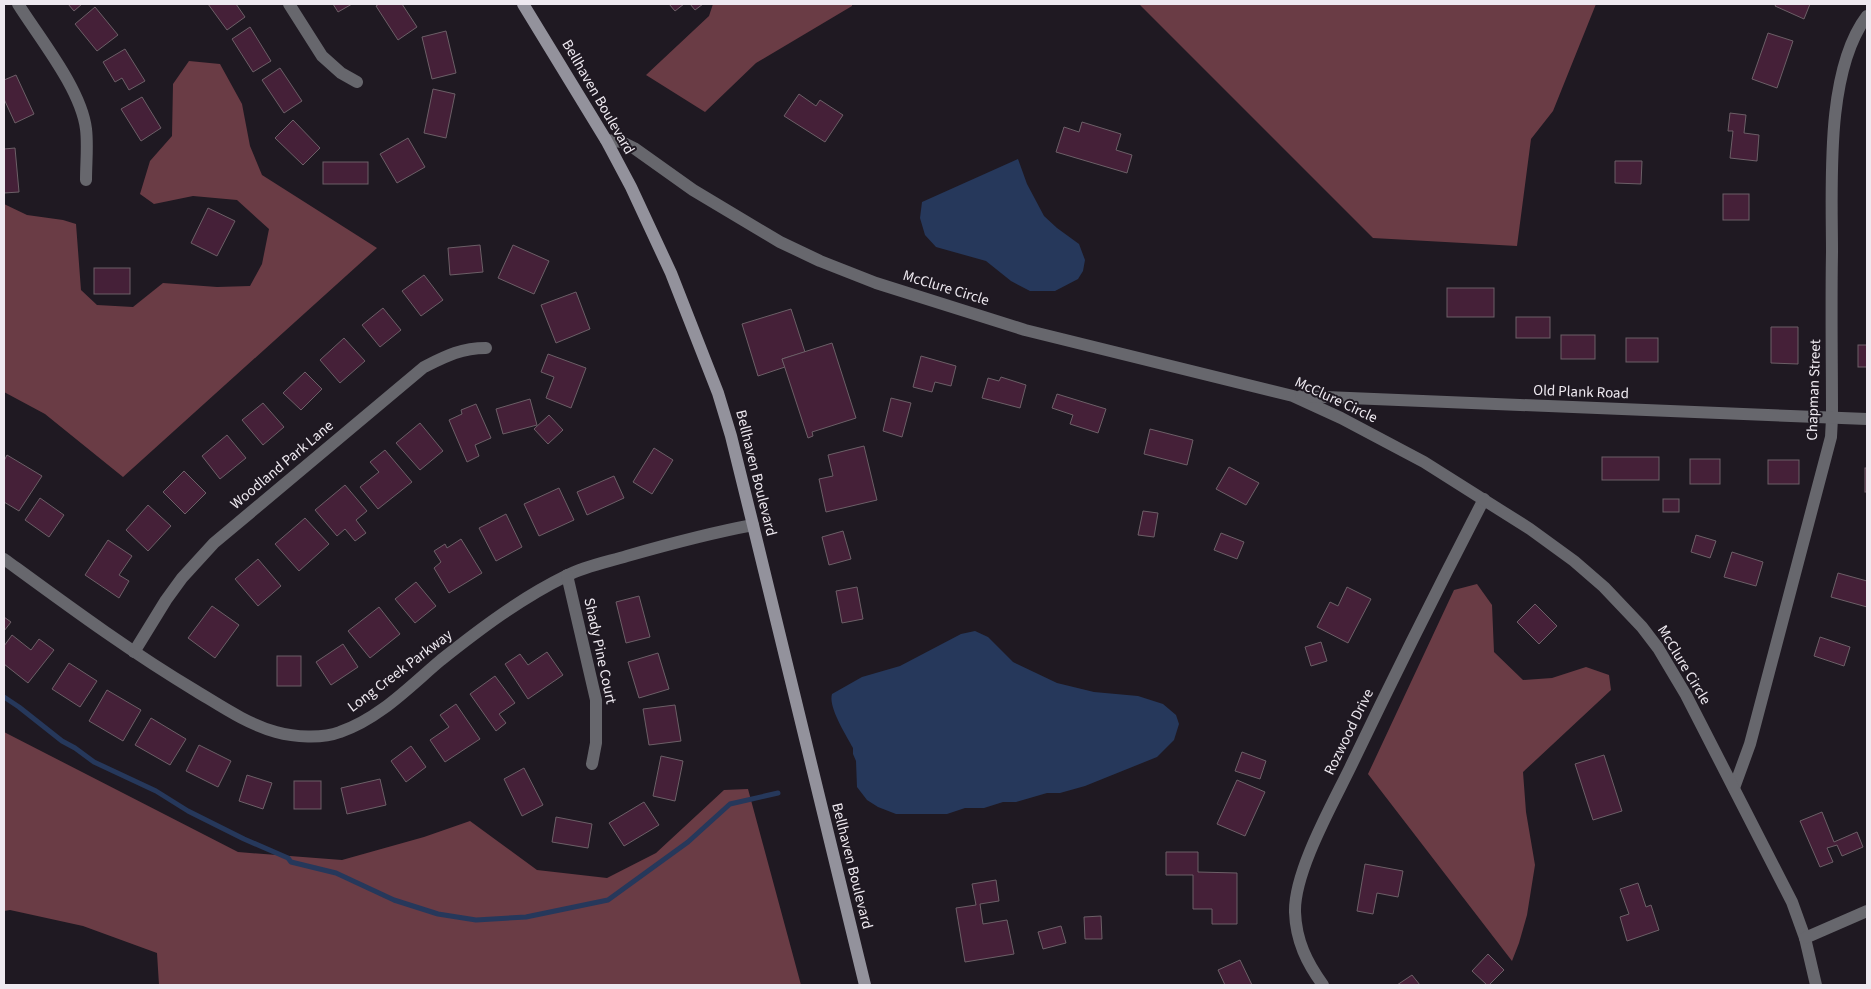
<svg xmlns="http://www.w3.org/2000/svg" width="1871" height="989" font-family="'Source Sans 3',sans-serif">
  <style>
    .forest { fill: #6a3c45 }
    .water { fill: #26385b }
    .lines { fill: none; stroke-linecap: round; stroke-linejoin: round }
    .stream { stroke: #26385b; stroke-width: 5 }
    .building { fill: #452038; stroke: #6c5f67 }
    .minor { stroke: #67676d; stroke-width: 12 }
    .tertiary { stroke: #67676d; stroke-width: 12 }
    .secondary { stroke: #93929c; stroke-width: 12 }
    .labels { text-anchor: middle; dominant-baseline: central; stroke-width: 4; stroke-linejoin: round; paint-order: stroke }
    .street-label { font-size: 15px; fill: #eee9f0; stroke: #1f1922 }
  </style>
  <rect width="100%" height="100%" fill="#1f1922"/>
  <g class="forest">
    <path d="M713,4H852V6L756,63L705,112L646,75L709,16Z"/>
    <path d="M1139,4H1596L1553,111L1531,139L1517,246L1373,238Z"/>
    <path d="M189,61L220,64L242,104L250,146L262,175L377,248L123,477L45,414L4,392V204L27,215L63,220L76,224L81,290L97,305L133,307L163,283L217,287L250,286L262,264L269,229L237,200L193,196L154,204L140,194L150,161L172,136L173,84Z"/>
    <path d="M1477,584L1492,605L1494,652L1523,680L1552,678L1586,667L1609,675L1611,690L1523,772L1526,812L1535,865L1527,915L1519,943L1512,961L1368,774L1454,590Z"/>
    <path d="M4,732L238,852L342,860L424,837L470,821L537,870L607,878L656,853L724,790L748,789L801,985H159L157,953L83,926L10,910L4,911Z"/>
  </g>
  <g class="water">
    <path d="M1018,159L1027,184L1044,216L1057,228L1079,244L1085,260L1083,271L1078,279L1055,291H1030L1011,281L986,261L936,247L925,235L920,218L922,202Z"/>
    <path d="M975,631L988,637L1013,662L1057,683L1094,692L1138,696L1163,704L1176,715L1179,724L1174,740L1157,757L1085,786L1060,793H1047L1016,802H1003L984,808H965L947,814H896L878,807L867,800L857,787L856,761L853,754V748C846,735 828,707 832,694L862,677L900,666L961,634Z"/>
  </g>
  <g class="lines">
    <path class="stream" d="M4,697L19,707L62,741L75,748L94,762L156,791L188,811L244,839L288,858L291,862L336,873L394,900L438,914L476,920L526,917L608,900L688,842L730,804L778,793"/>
  </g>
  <g class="building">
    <path d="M68,4H82L74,11Z"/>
    <path d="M208,4H236L245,17L227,30Z"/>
    <path d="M333,4H352L338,12Z"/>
    <path d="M379,4H402L417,27L398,40L376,6Z"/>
    <path d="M669,4H684L675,11Z"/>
    <path d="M690,4H703L695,10Z"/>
    <path d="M1776,4H1810L1804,19L1775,6Z"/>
    <path d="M95,7L118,35L97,51L75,24Z"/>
    <path d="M250,27L271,61L253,72L232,39Z"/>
    <path d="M446,31L456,73L432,79L422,37Z"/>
    <path d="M1768,33L1793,41L1777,88L1752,79Z"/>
    <path d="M125,49L145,81L129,90L122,78L115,82L103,62Z"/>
    <path d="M280,68L302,101L284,113L262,80Z"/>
    <path d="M16,75L34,114L15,123L4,99V80Z"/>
    <path d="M433,89L455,94L446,138L424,133Z"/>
    <path d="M799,94L816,106L820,100L843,115L825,142L784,116Z"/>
    <path d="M142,97L161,128L141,141L121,109Z"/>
    <path d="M1730,113L1746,115L1744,133L1759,135L1757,161L1730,158L1733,131H1728Z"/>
    <path d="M293,120L320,148L303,165L275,138Z"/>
    <path d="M1082,122L1121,134L1116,150L1132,155L1127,173L1056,152L1064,127L1079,132Z"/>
    <path d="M408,138L425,167L397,183L380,154Z"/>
    <path d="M15,148L19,192L4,193V149Z"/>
    <path d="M1615,161H1642L1641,184L1615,183Z"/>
    <rect x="323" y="162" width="45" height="22"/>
    <rect x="1723" y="194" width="26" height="26"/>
    <path d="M208,208L235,221L217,256L191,243Z"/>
    <path d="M480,245L483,272L450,275L448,248Z"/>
    <path d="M513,245L549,261L534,294L498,278Z"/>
    <rect x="94" y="268" width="36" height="26"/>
    <path d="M424,275L443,300L421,316L402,291Z"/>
    <rect x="1447" y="288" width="47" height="29"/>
    <path d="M576,292L590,329L556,343L541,305Z"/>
    <path d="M383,308L401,330L380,347L362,325Z"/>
    <path d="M791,309L805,352L782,359L785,367L758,376L742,324Z"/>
    <rect x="1516" y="317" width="34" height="21"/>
    <path d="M1771,327H1798V364L1771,363Z"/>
    <rect x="1561" y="335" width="34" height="24"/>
    <path d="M344,338L365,361L340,383L320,360Z"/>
    <rect x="1626" y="338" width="32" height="24"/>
    <path d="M832,343L856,418L812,432L813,436L808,438L782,359Z"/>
    <rect x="1858" y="345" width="9" height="22"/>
    <path d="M548,354L586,368L571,408L546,398L554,377L541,372Z"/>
    <path d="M921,356L956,366L951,386L935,382L932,392L913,387Z"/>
    <path d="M305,372L322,389L301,410L283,393Z"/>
    <path d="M1001,377L1026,385L1020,408L982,398L988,378L999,381Z"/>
    <path d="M1057,394L1106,409L1098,433L1070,424L1073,415L1052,408Z"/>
    <path d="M891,398L911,403L902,437L883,431Z"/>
    <path d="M530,399L537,425L503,434L496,409Z"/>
    <path d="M263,403L284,427L263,445L242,420Z"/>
    <path d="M476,404L491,438L475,445L479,456L467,462L449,420L462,414L461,410Z"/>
    <path d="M549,415L563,430L548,444L534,429Z"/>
    <path d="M420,423L443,451L420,470L396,443Z"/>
    <path d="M1150,429L1193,440L1187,465L1144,454Z"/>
    <path d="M227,435L246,458L220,479L202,456Z"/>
    <path d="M864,446L877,500L826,512L819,479L833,476L828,455Z"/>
    <path d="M654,448L673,460L652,494L633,482Z"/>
    <path d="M385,450L412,482L378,509L360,487L379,472L370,462Z"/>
    <path d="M7,455L42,476L19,511L4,502V461Z"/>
    <rect x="1602" y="457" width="57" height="23"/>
    <rect x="1690" y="459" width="30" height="25"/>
    <rect x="1768" y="460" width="31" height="24"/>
    <path d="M1229,467L1259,483L1246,505L1216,489Z"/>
    <rect x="1865" y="468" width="2" height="24"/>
    <path d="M184,471L206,493L185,514L163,492Z"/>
    <path d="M614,476L624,498L587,515L577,492Z"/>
    <path d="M345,485L367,511L356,520L366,533L355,541L345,529L337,536L315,510Z"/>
    <path d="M559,488L574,520L539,536L524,504Z"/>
    <path d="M40,498L64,515L49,537L25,520Z"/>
    <rect x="1663" y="499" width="16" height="13"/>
    <path d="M148,505L171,526L148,551L126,530Z"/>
    <path d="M1143,511L1158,513L1154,537L1138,535Z"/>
    <path d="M506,514L522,547L496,561L479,528Z"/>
    <path d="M305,518L329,544L299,571L275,544Z"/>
    <path d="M843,531L851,559L829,565L822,537Z"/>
    <path d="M1221,533L1244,542L1237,559L1214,550Z"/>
    <path d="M1696,535L1716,541L1710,558L1691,552Z"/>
    <path d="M461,539L482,573L449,593L434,568L441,562L434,551L445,544L447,548Z"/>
    <path d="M108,540L132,556L119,575L129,581L119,598L85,575Z"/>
    <path d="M1732,552L1763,562L1756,586L1724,577Z"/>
    <path d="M258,559L281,586L258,606L235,579Z"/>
    <path d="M1838,573L1867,581V607L1831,597Z"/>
    <path d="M416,582L436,606L415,623L395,599Z"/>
    <path d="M857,587L863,619L842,623L836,591Z"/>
    <path d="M1347,587L1371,599L1348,643L1317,627L1330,602L1338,606Z"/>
    <path d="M639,596L650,637L626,643L616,602Z"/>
    <path d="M1535,604L1557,626L1539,644L1517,622Z"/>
    <path d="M212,606L239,625L215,658L188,638Z"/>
    <path d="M379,607L400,634L370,658L348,631Z"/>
    <path d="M4,617L11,622L4,631Z"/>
    <path d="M12,635L31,650L39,639L54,650L28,683L4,664V646Z"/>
    <path d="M1820,637L1850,647L1844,666L1814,656Z"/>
    <path d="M1321,642L1327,661L1311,666L1305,647Z"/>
    <path d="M343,644L358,667L331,685L316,662Z"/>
    <path d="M547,652L563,675L528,699L505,664L520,654L528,665Z"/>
    <path d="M658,653L669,689L639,698L628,662Z"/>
    <rect x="277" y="656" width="24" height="30"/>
    <path d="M69,663L97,681L80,707L52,689Z"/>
    <path d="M495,676L515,703L499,714L506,723L496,731L470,694Z"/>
    <path d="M107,690L141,710L123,741L89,721Z"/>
    <path d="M456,704L480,739L445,762L430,740L449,727L440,715Z"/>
    <path d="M675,705L681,741L649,745L643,709Z"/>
    <path d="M151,718L186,739L170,765L135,745Z"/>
    <path d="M199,745L231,761L218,787L186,771Z"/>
    <path d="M411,746L426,767L406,782L391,761Z"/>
    <path d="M1242,752L1266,761L1260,779L1235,771Z"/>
    <path d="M1604,755L1622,811L1593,820L1575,764Z"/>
    <path d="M661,756L683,761L675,801L653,796Z"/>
    <path d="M524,768L543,805L522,816L504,779Z"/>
    <path d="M247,775L272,783L263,809L239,801Z"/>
    <path d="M380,779L386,805L347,814L341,788Z"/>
    <path d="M1237,780L1265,792L1245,836L1217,824Z"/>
    <rect x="294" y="781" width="27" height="28"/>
    <path d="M644,802L659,825L624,846L609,823Z"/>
    <path d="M1822,812L1834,842L1857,832L1863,847L1842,856L1837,845L1827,848L1833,862L1820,867L1800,821Z"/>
    <path d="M556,817L592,824L588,848L552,842Z"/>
    <path d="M1166,852H1198V872L1237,873V924H1212V909H1193V875H1166Z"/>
    <path d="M1365,864L1403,871L1398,897L1377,893L1373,914L1357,911Z"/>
    <path d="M996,880L999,901L980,904L983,924L1007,920L1014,954L965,962L956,908L976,905L972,884Z"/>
    <path d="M1638,883L1646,907L1651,905L1659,930L1627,941L1620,917L1629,914L1620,889Z"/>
    <path d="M1101,916L1102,939H1085L1084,917Z"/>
    <path d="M1061,926L1066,943L1043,949L1038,932Z"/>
    <path d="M1488,954L1504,970L1489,985H1487L1472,971Z"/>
    <path d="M1240,960L1252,985H1225L1218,970Z"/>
    <path d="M1412,975L1420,985H1397Z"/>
  </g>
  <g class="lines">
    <g class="minor">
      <path d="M18,4C40,39 81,89 86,129C88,145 86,163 86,180"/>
      <path d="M289,4L322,56L341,73L357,82"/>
      <path d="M4,559C67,605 129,651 196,691C221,706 247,724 276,732C294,737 322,739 340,732C379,719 410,686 441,660C480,629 521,598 566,576C585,566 607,562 627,556C669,544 710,533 753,525"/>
      <path d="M567,575L596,700V743L592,764"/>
      <path d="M134,652L166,600L182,578L214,543L424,367C446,356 461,348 486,348"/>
      <path d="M1734,788L1750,744L1831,437L1832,418C1832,363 1831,307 1832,252C1832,184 1825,71 1867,16"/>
      <path d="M1323,985C1307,963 1296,941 1295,912C1294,872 1332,805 1350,768C1393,678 1438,588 1484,499"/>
    </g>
    <g class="tertiary">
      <path d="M606,140L622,142L634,148L693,190L780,242L820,261L876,283L1025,330L1293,396L1341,418L1424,462L1530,529L1574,561L1604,587L1642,627L1658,648L1686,695L1792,902L1805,938L1816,985"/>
      <path d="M1301,396L1867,419"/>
      <path d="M1805,938L1867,911"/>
    </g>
    <path class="secondary" d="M523,4L606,140L631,187L671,273L718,393L731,436L753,525L865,985"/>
  </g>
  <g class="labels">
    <g class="street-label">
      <text transform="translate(598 97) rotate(60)">Bellhaven Boulevard</text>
      <text transform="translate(946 288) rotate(17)">McClure Circle</text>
      <text transform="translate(1814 390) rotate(-88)">Chapman Street</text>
      <text transform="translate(1581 392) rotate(2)">Old Plank Road</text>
      <text transform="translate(1336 400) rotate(25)">McClure Circle</text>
      <text transform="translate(282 465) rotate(-40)">Woodland Park Lane</text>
      <text transform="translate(756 473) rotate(76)">Bellhaven Boulevard</text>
      <text transform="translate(600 651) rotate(78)">Shady Pine Court</text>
      <text transform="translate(1684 665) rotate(59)">McClure Circle</text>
      <text transform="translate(400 671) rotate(-37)">Long Creek Parkway</text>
      <text transform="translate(1349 732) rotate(-64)">Rozwood Drive</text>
      <text transform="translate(852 866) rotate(76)">Bellhaven Boulevard</text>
    </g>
  </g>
  <rect width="1871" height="989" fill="none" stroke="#eee9f0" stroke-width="10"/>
</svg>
